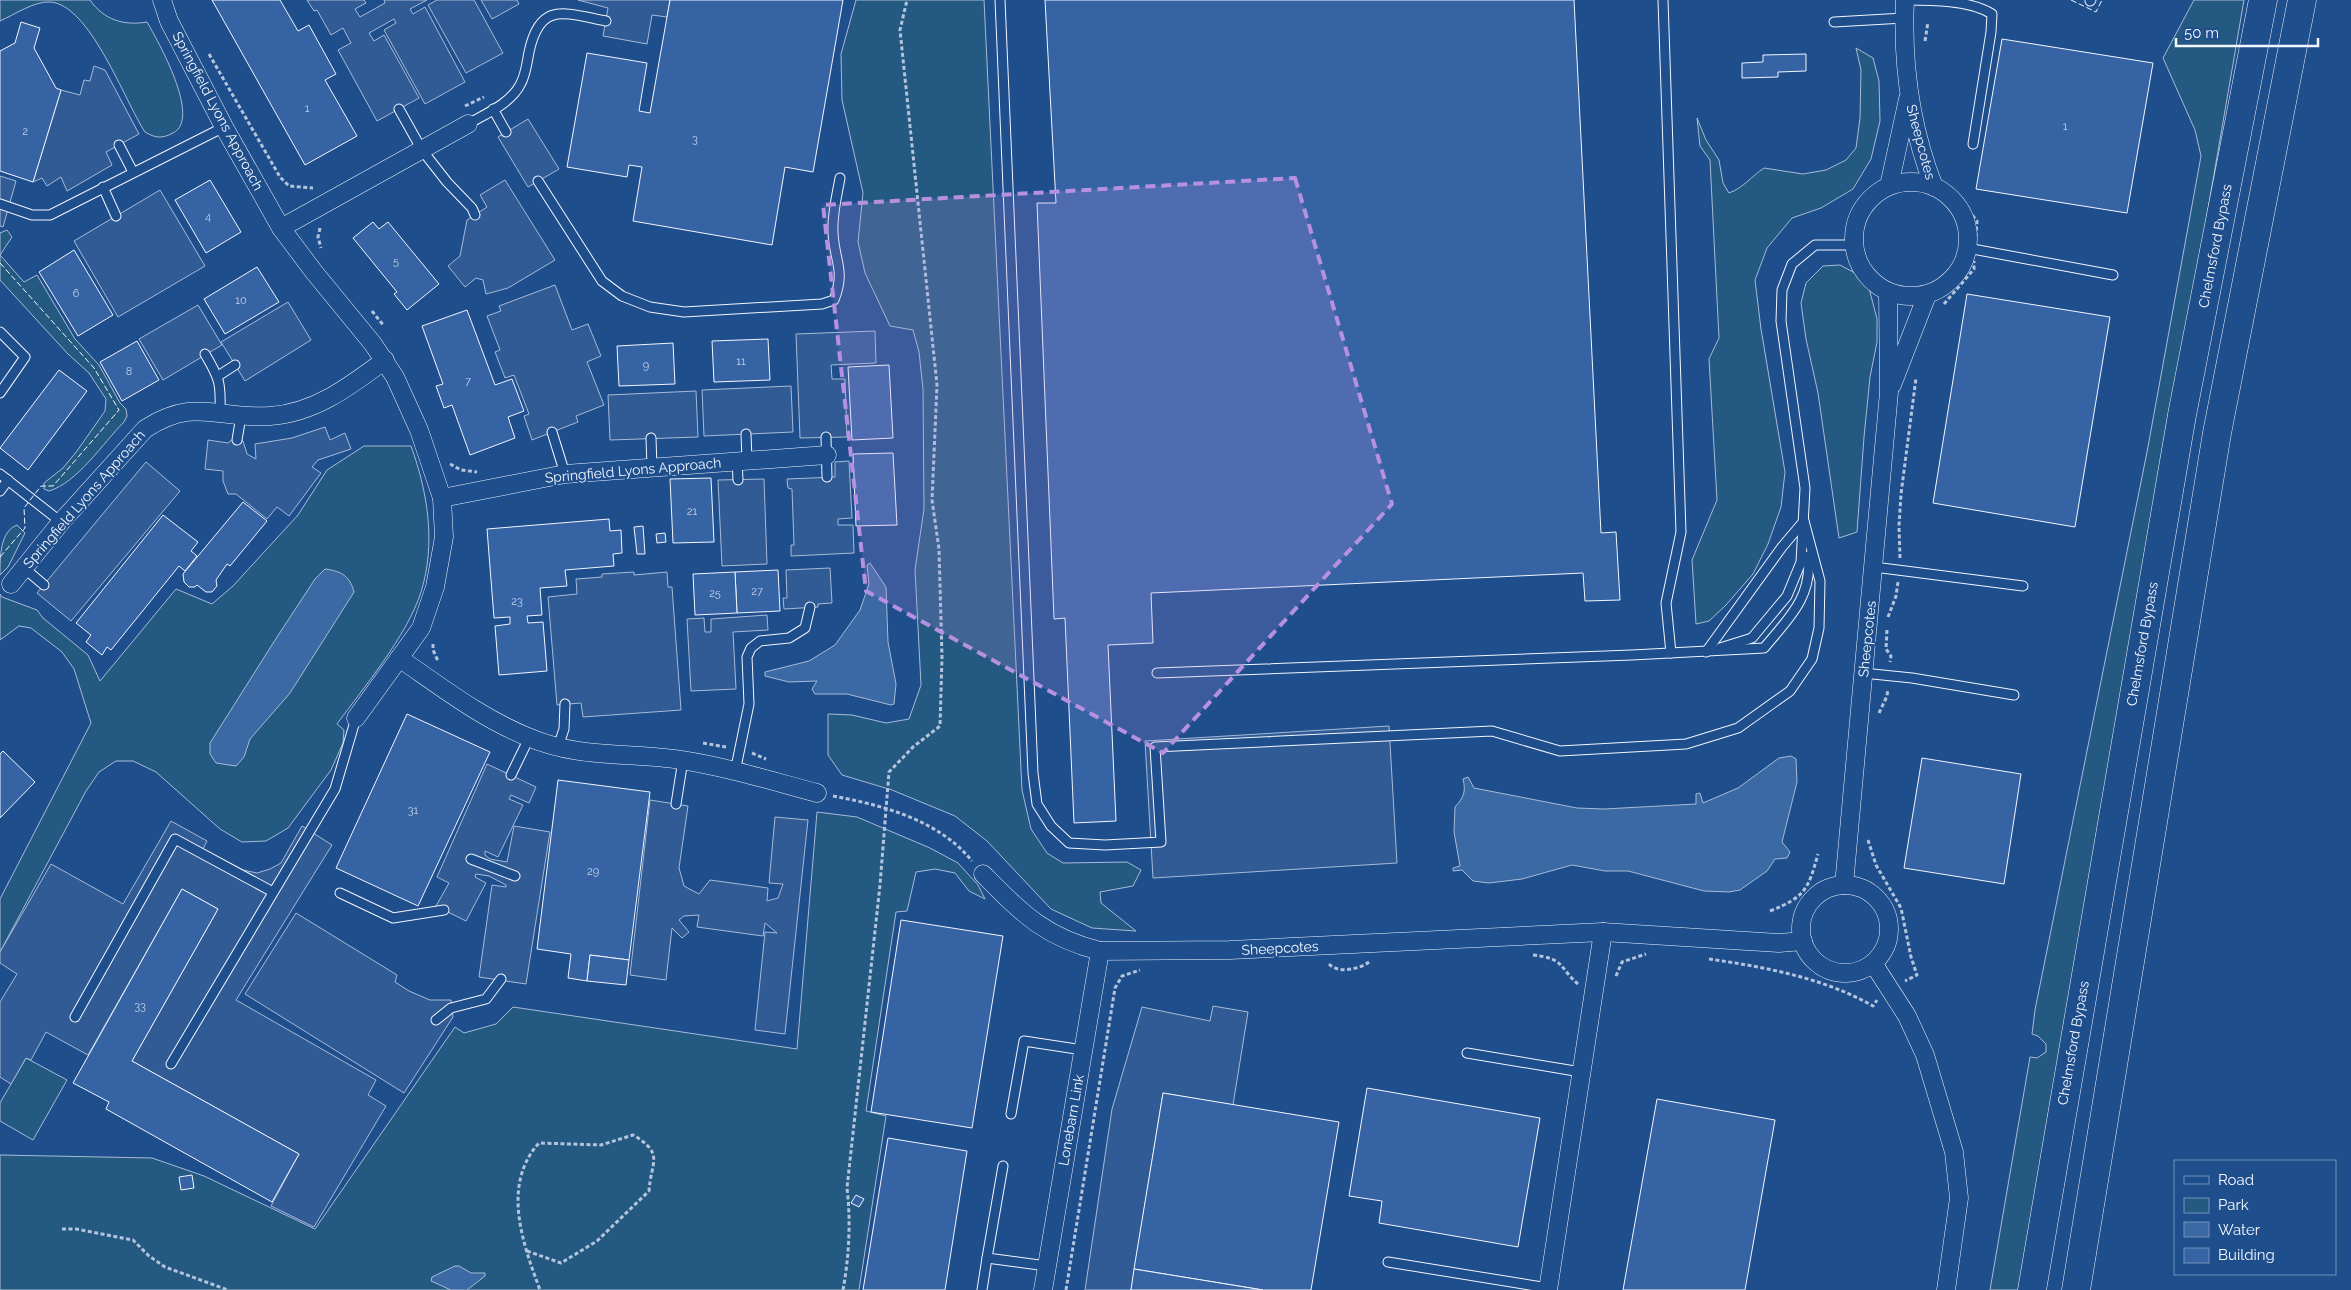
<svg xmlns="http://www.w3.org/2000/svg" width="2351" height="1290" font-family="Raleway,sans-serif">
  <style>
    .green { fill: #245a82; stroke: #a8bbd7 }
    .parking { fill: #305b95; stroke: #a8bbd7 }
    .water { fill: #3b69a3; stroke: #a8bbd7 }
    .building { fill: #3563a3; stroke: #f2f6ff }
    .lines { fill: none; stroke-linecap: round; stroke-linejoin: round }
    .lane-casing { stroke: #f2f6ff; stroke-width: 11 }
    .street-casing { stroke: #f2f6ff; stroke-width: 19 }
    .highway-casing { stroke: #f2f6ff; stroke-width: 29 }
    .path { stroke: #b3c4dc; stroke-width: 3; stroke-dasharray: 4 2.5; stroke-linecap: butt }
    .lane { stroke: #1f4e8c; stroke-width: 9 }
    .street { stroke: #1f4e8c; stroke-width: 18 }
    .highway { stroke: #1f4e8c; stroke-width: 28 }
    .fence { stroke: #f2f6ff; stroke-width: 1; stroke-dasharray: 6 2.5; stroke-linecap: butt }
    .marked { fill: #b691df; fill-opacity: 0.2; stroke: #b691df; stroke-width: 4; stroke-dasharray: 10 6; stroke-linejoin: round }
    .labels { text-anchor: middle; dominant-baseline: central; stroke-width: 4; stroke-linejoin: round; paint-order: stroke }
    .number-label { font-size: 11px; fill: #c3d1e8 }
    .street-label { font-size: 14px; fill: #f2f6ff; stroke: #1f4e8c }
  </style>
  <rect width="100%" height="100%" fill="#1f4e8c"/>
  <g class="green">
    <path d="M0,0H90C104,20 124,26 147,22C158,41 202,119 173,133C162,139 155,138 145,132C125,102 90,4 50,2C34,1 14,15 0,21Z"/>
    <path d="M856,0H984L1022,790L1031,829L1047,853L1063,863L1127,862L1141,870L1133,886L1100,892L1101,903L1136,931L1092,928L1051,909L987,841L955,816L892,790L842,775L828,755V714L852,715L886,723L909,719L921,685L915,570L924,509L923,389L919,352L913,330L890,326L865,273L858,242L863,193L842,100L841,54Z"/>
    <path d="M2194,0H2244L2022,1290H1990L2030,1057L2037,1058L2046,1052V1044L2038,1036L2032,1034L2035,1010L2147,452L2201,156L2195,130L2163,58Z"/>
    <path d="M1856,48L1873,58L1879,81L1880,121L1871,159L1853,189L1821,208L1792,218L1767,248L1755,280L1761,329L1785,472L1781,507L1768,544L1753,574L1726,605L1709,621L1696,624L1692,560L1717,500L1709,359L1719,338L1710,160L1700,146L1697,118L1706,140L1719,160L1723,183L1729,193C1743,188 1752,176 1764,168L1803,174L1826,170L1846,160L1856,148L1860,118L1861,70Z"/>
    <path d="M7,230L12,237L0,255L24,282L37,275L75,339L99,365L120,403L126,409L127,416L124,422C103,443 77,483 49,491L44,489V483L63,468L77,451L105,411L106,399L89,373L68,354L0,280V233Z"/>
    <path d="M1840,265L1857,274L1869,288L1877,319V342L1870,377L1864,437L1857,532L1839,538L1818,393L1806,339L1801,303L1806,283L1823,266Z"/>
    <path d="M364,446H411C428,493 436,544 421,592C407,636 364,687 337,724L344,730L343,743L331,770L288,828L266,841L242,842L220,829L156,772L133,761H116L99,772L86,791L0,952V899L91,723L74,669L62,652L31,628L19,626L0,640V594L2,597L37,610L43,618L88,655L100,681L176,589L212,604L233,586L298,515L327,470Z"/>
    <path d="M17,525L25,533L8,567L0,575C0,556 0,532 17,525Z"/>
    <path d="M817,812L857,817L930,848L958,863L978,885L985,899L969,891L955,873L935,869L916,872L907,911L896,912L866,1111L886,1116L859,1290H0V1155L152,1158L204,1176L315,1229L455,1027L464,1033L496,1024L513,1007L797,1049Z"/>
    <path d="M26,1058L67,1080L33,1140L0,1121V1103Z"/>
  </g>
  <g class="parking">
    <path d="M307,0H364L366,3L355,9L360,17L385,3L384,0H427L410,9L413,14L425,7L465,82L425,104L384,30L396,23L394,19L369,33L374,41L384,35L419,98L377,121L338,50L351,43L343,28L331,35L317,10L314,11Z"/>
    <path d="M437,0H474L503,53L466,73L428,5Z"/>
    <path d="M481,0H517L519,4L492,19Z"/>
    <path d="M578,0H670L667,17L652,15L647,44L603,36L608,8Z"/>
    <path d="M94,66L105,70L139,134L106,152L112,165L67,191L61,177L47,186L42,178L33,182L61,90L80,95L84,80L90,81Z"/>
    <path d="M528,119L559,169L528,187L498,137Z"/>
    <path d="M0,176L16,181L3,227L0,226Z"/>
    <path d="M505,180L555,260L508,288L486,294L483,280L476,278L465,287L448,266L460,256L467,220L487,207L480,195Z"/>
    <path d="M160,190L205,266L118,317L74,241Z"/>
    <path d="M555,285L572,330L588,324L601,356L587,362L604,405L576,416L578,422L532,440L524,416L529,414L514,375L505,378L495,352L500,350L487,316L501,311L499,306Z"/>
    <path d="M288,302L311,340L245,381L221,342Z"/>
    <path d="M198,305L222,345L163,380L139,339Z"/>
    <path d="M875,331L876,363L831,365L832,379H845L847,437L800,438L796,334Z"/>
    <path d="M791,386L793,432L704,436L702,390Z"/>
    <path d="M696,391L698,437L610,440L608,395Z"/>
    <path d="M325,427L330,440L345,433L351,449L318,460L312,467L321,473L289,516L277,507L267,519L236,494H228L223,481V471L205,469L208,440L228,443L233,439L243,441L247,454L256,459L255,444L292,438Z"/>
    <path d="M849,461L852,518L838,519V525H853L854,553L791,556V545H794L792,489L788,488L787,479L835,477V462Z"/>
    <path d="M146,462L180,491L71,621L37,593Z"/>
    <path d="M764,479L767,564L722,566L718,480Z"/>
    <path d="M830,568L832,603L818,604V607L784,609L783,598H787L786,570Z"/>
    <path d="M634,572V575L667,572L668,587H672L681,710L583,717L581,703L557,705L548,597L577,594L576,579L602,577V574Z"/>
    <path d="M767,615L768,630L733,632L736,689L691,691L687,619L704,618L705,632H711V619Z"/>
    <path d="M1389,726L1397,863L1153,878L1145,741Z"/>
    <path d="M487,764L536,787L529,803L511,795L509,799L523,805L498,857L485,851V855L490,859L507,862L514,826L550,832L526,984L479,977L492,885L506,887V885L489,876L476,874L475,877L486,883L466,921L436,906L449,883L437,877Z"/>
    <path d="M650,800L688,806L679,868L684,886L699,894L710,880L768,888L767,901L778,898L783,884L769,883L775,817L808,820L785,1034L755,1030L765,932L777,933L765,923L763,936L697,927L699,915L684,916L679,920L689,932L682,938L672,928L666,980L630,975Z"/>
    <path d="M171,821L207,841L203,849L243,870L257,873L270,869L281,863L302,826L332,845L236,1000L376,1080L368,1095L386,1106L314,1227L271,1206L299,1154L132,1061L218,909L182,889L88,1055L46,1032L31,1060L26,1058L11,1084L0,1077V1002L17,974L0,963V952L51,864L123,904Z"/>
    <path d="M296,913L397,975L395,982L409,991L430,1000H451L453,1017L404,1093L245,994Z"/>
    <path d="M1213,1006L1248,1012L1233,1105L1163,1093L1131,1290H1085L1112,1109L1142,1007L1210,1021Z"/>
  </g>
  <g class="water">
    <path d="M870,563L886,587L888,642L896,684L894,704L891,705L847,694H815L812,689L817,681L789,682L765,676V672L809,661L835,645L860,610L869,584L867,565Z"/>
    <path d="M325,569C341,571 350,576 354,592L290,693L250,739L244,757L236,766L216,763L210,754V743L277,637L315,579Z"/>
    <path d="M1791,756L1796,759L1797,782L1782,842L1790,852L1787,858L1775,859L1767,871L1740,890L1729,892L1704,891L1628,871H1605L1572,865L1522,879L1489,883L1473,881L1462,870L1453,871V868L1460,866L1454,832L1455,807C1464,797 1466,792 1463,779L1468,777L1474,788L1577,808L1604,809L1696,804V794L1700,793L1703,803L1738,788L1779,758Z"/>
    <path d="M455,1266H459L471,1273H485V1276L467,1290H451L431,1281L432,1277Z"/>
  </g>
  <g class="building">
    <path d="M212,0H280L298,31L309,25L336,74L325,80L357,136L305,165Z"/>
    <path d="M670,0H843L813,172L785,167L772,245L633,221L642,167L629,165L627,177L567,167L587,53L647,63L639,111L650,113Z"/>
    <path d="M1045,0H1574L1601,533L1616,532L1620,600L1585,601L1583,573L1151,593L1153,643L1108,645L1116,821L1074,823L1065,618L1054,619L1037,203H1056Z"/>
    <path d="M21,22L40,28L34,48L56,88L61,90L33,182L0,171V51L15,43Z"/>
    <path d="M2002,39L2153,63L2127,213L1976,189Z"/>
    <path d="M1806,54V71L1778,72V77L1742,78V63L1763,62V55Z"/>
    <path d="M210,180L241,232L206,253L175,200Z"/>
    <path d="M373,222L379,229L388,222L439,284L407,310L394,294L397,292L353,238Z"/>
    <path d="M74,250L113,315L78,336L39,272Z"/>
    <path d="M257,267L279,302L225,334L204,299Z"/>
    <path d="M1967,294L2110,317L2075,527L1933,503Z"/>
    <path d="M467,310L495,385L512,379L524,411L508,417L515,438L470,455L452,405L444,408L436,386L443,384L422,326Z"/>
    <path d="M768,339L770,380L714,382L712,341Z"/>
    <path d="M137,341L159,380L122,401L100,362Z"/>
    <path d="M673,343L675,384L619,386L617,346Z"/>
    <path d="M889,365L893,438L852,440L848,367Z"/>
    <path d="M59,370L87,391L28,470L0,448Z"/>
    <path d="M893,453L897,525L856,526L853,454Z"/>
    <path d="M711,478L714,542L673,543L670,479Z"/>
    <path d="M243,502L267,521L230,566L227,564L216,580L217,586L212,592H206L197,585L195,587H189L184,582L183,574Z"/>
    <path d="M163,515L198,542L191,551L197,556L185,571L179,566L111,650L107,647L102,655L86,642L91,635L76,623Z"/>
    <path d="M609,519L610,531L621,530L622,553L613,554L614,566L565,570L567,586L540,588L542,615L527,616L528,623L543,622L547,671L499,675L495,626L510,624V617L494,618L487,529Z"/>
    <path d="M643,526L645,554H637L634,527Z"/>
    <path d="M665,533L666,542L657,543L656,534Z"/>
    <path d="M778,570L780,611L737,613L735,572Z"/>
    <path d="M735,572L737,613L695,615L693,574Z"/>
    <path d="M407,714L490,752L418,906L336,868Z"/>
    <path d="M3,751L35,782L0,818V754Z"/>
    <path d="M1922,758L2021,774L2004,884L1904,868Z"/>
    <path d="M558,780L650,792L629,960L590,955L587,981L568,978L571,954L537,949Z"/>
    <path d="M182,889L218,909L132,1061L299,1154L272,1202L106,1109L109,1102L73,1083Z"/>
    <path d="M901,920L1003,936L972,1128L871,1112Z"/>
    <path d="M590,955L629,960L626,985L587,981Z"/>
    <path d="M1367,1088L1540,1118L1518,1247L1379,1223L1382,1201L1349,1196Z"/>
    <path d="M1163,1093L1339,1122L1311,1290H1263L1134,1269Z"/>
    <path d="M1657,1099L1775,1120L1745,1290H1623Z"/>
    <path d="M888,1138L967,1151L945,1290H863Z"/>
    <path d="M192,1175L194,1188L181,1190L179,1177Z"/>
    <path d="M856,1195L864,1199L859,1207L851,1203Z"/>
    <path d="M1134,1269L1263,1290H1131Z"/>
  </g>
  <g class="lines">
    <defs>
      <g id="lane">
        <path d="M1000,0L1033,773L1037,804L1051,826L1069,843L1105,845L1161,842L1155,747L1492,731L1560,751L1686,744L1738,728L1790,691L1812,659L1819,628L1820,581L1804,521"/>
        <path d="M1663,0L1681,532L1666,603L1671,653"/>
        <path d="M1905,0C1931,0 1970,0 1992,14L1991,32L1973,144"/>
        <path d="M2090,1L2091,0"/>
        <path d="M1834,22L1904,18"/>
        <path d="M399,109L422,150L447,182L472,208L475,215"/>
        <path d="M493,109L506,132"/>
        <path d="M468,124C485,114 510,104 520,85C526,75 527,62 529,52C540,1 564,13 606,21"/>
        <path d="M119,145L133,172"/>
        <path d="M538,181L602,281L622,296L650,307L684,312L822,304L834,300C846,270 834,261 833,232C832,214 837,195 840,178"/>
        <path d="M103,187L116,216"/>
        <path d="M0,204L32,215H50L224,127"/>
        <path d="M1967,248L2113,275"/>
        <path d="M0,332L25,357L0,393"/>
        <path d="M205,354C220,379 221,384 220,412"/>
        <path d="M218,376L235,365"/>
        <path d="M552,432L565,474"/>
        <path d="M746,434L747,460"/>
        <path d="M826,437L827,477"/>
        <path d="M651,438L652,467"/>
        <path d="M237,440L241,416"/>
        <path d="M737,461L738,480"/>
        <path d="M0,474L61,522"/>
        <path d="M0,491L8,480"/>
        <path d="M1874,567L2023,586"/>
        <path d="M24,568L44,585"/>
        <path d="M1720,648L1752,638L1787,596L1801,562L1805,488L1781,321L1782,290L1792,264L1815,245H1853"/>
        <path d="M1706,652L1782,547L1804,521"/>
        <path d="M1157,673L1632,655L1764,648C1788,619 1813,597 1808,556"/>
        <path d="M1863,673L1912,678L2014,695"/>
        <path d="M558,747L564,729L565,704"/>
        <path d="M735,772L749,704L747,657L751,648L760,641L789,638L805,628L810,607"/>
        <path d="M511,775L529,738"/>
        <path d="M676,804L683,760"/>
        <path d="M471,859L515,876"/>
        <path d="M340,893L393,918L444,910"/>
        <path d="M75,1017L175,839L273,892"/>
        <path d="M436,1020L451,1008L486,999L501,979"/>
        <path d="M1467,1053L1581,1072"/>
        <path d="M171,1064L335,789L356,718"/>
        <path d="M1011,1114L1024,1041L1083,1050"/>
        <path d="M1003,1166L987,1258L1047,1266"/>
        <path d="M1388,1262L1548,1288"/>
        <path d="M982,1290L987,1258"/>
      </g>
      <g id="street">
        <path d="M162,0L169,21L224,127L281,228L314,272L373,344L395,377L419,430L442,498L444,537L435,587L421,628L356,718"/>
        <path d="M1905,0C1902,63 1911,128 1934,187"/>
        <circle cx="1911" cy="239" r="57"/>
        <path d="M1889,186L1908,99"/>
        <path d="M281,228L468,124"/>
        <path d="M1892,385L1927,295"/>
        <path d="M442,498L565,474L827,455"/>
        <path d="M11,584L61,522L145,429C196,396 218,420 270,416C315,413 350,386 385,360"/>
        <path d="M399,658C440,686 481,718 528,737C579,759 628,752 681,760C727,767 772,781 817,793"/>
        <path d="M983,874C1022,913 1044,937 1100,951L1230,950L1603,932L1779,943L1803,941"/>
        <path d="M1844,885L1889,392L1888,293"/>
        <circle cx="1845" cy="929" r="44"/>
        <path d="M1873,963L1907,1016L1925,1055L1954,1152L1959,1198L1946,1290"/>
        <path d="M1043,1290L1100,951"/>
        <path d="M1548,1290L1603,932"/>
      </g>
      <g id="highway">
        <path d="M2032,1290L2182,415L2263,0"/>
        <path d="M2076,1290L2217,433L2302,0"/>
      </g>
    </defs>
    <use href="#lane" class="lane-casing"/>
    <use href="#street" class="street-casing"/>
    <use href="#highway" class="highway-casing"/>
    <g class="path">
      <path d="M1925,41L1928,22"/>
      <path d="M209,54L280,177L289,186L313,188"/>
      <path d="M465,106L484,97"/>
      <path d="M1952,190L1977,221L1976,237"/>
      <path d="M320,228L318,237L321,248"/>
      <path d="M1944,304L1974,269V261"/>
      <path d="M372,311L384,326"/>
      <path d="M450,464L461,470L477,472"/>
      <path d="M1900,558L1899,526L1901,494L1916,378"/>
      <path d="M1888,617L1896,596L1898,582"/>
      <path d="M1887,630L1886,649L1891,656L1890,662"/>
      <path d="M433,644V650L438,661"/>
      <path d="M1879,713L1887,696L1888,689"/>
      <path d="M703,743L726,747"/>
      <path d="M752,753L766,759"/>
      <path d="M833,796C882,805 939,820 972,861"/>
      <path d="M1868,840L1876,865L1901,908L1911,957L1917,975L1905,981"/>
      <path d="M1770,911C1805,897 1808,890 1818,854"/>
      <path d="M1533,955C1566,959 1558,967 1578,984"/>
      <path d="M1709,959C1765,967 1824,978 1873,1006L1877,1000"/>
      <path d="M1329,964C1338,974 1360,969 1369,962"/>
      <path d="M1616,976L1622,962L1646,954"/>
      <path d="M62,1229H76L133,1240L149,1256L165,1267L228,1290"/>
      <path d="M527,1251L561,1263L597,1241L649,1191C651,1161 665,1154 633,1135L601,1145L539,1143C501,1185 523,1244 540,1290"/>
      <path d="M843,1290C849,1257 851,1221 847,1188L880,885L889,772L913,747L940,726L942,657L939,549L932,500L937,385L900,30L907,0"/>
      <path d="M1066,1290L1115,988L1122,976L1140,970"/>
    </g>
    <use href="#lane" class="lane"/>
    <use href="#street" class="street"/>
    <use href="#highway" class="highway"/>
    <g class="fence">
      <path d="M2071,0L2096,12L2102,0"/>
      <path d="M0,263L94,368L119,410L53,486H41L24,508L25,528L0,557"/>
    </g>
  </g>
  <path class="marked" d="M1295,178L1392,504L1163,753L866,591L823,205Z"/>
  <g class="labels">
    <g class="number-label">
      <text x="307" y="108">1</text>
      <text x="2065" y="126">1</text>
      <text x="25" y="131">2</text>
      <text x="695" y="139">3</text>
      <text x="208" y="216">4</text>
      <text x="396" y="261">5</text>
      <text x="76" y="293">6</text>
      <text x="241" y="300">10</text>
      <text x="741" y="361">11</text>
      <text x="646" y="365">9</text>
      <text x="129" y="371">8</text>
      <text x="468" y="381">7</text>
      <text x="692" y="511">21</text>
      <text x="757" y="591">27</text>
      <text x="715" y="593">25</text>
      <text x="517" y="601">23</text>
      <text x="413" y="810">31</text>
      <text x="593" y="871">29</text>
      <text x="140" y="1006">33</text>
    </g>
    <g class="street-label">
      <text transform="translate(218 111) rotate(62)">Springfield Lyons Approach</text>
      <text transform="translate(1921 142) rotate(75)">Sheepcotes</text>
      <text transform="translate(2215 246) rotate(-79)">Chelmsford Bypass</text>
      <text transform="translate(633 470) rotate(-5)">Springfield Lyons Approach</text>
      <text transform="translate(84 499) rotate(-49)">Springfield Lyons Approach</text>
      <text transform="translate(1867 639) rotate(-84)">Sheepcotes</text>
      <text transform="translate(2142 644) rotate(-80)">Chelmsford Bypass</text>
      <text transform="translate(1280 948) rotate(-3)">Sheepcotes</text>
      <text transform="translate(2073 1043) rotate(-80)">Chelmsford Bypass</text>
      <text transform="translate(1071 1120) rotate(-80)">Lonebarn Link</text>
    </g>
  </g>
  <rect x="2174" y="1160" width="162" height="115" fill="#1f4e8c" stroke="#7391ba"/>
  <rect x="2184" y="1176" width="25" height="8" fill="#1f4e8c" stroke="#7391ba"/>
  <text x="2218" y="1185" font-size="15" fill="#f2f6ff">Road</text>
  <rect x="2184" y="1198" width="25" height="15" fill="#245a82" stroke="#7391ba"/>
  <text x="2218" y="1210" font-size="15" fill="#f2f6ff">Park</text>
  <rect x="2184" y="1222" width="25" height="15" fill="#3b69a3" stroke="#7391ba"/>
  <text x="2218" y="1235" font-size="15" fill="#f2f6ff">Water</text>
  <rect x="2184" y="1248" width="25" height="15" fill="#3563a3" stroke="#7391ba"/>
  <text x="2218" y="1260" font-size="15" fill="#f2f6ff">Building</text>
  <path d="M2176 38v8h142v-8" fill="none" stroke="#f2f6ff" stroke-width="2.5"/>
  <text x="2184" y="38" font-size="15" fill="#f2f6ff" stroke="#1f4e8c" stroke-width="4" paint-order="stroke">50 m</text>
</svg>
